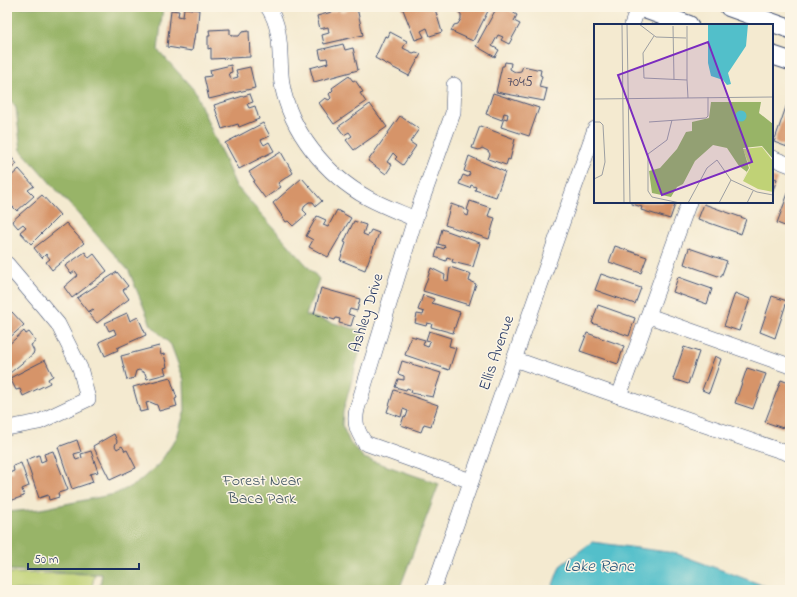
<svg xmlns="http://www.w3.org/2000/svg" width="797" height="597" font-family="'Indie Flower',sans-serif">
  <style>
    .green { fill: #c0d276; stroke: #6e806a }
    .forest { fill: #98b467; stroke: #5a7262 }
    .water { fill: #52bfca; stroke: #367794 }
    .building { fill: #d69469 }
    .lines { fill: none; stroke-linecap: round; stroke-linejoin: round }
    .minor-casing { stroke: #3c4b6f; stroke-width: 16 }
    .major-casing { stroke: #3c4b6f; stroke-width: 20 }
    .minor { stroke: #fff; stroke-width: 15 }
    .major { stroke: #fff; stroke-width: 18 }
    .labels { text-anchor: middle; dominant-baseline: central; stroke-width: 3; stroke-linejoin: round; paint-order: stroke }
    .number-label { font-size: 14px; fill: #4a4861 }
    .street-label { font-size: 16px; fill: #1b2f5e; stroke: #fcf5e5 }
    .park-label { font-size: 16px; fill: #445864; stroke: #fcf5e5 }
    .water-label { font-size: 17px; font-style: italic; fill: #2c5a7e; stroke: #fcf5e5 }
    .inset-road { fill: none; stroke: #9d9fa2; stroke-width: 1 }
    .view { fill: #7b2cbf; fill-opacity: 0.15; stroke: #7b2cbf; stroke-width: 2 }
    .inset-edge { fill: none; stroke: #1b2f5e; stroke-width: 2 }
  </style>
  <rect width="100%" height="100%" fill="#fcf5e5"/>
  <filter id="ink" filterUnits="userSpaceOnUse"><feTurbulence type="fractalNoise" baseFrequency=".025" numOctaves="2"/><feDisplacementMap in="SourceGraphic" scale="8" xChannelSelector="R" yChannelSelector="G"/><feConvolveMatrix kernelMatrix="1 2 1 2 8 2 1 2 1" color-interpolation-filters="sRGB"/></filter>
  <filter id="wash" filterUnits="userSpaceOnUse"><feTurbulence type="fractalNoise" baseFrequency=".012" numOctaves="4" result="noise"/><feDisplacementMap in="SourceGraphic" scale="16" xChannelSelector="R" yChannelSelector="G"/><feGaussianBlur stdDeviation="0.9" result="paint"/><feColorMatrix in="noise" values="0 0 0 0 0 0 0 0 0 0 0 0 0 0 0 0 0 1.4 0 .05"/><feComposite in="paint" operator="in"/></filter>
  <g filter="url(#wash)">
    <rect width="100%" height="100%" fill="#f4ead0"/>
    <path class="green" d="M7,573L95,574L91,590H7Z"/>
    <path class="forest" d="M7,7H163L158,50L194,90L236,186L319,279L306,315L365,332L343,412L342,425L350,443L364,458L439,484L399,590H99L102,574L7,570V512L41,509L115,494L136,484L159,464L177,437L185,410L184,380L171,345L151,325L129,271L21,150L16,108L7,96Z"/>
    <path class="water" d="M592,542L675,553L776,590H551L560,566Z"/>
    <g id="blocks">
      <g class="building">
        <path d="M402,7H431L433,10L435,9L442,32L430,36L427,28L421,31L424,37L415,40Z"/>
        <path d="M459,7H490L473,41L451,31L454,25L458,24L461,19V14L457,11Z"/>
        <path d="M497,7H504L517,15L514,21L520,24L509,44L501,40L503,37L498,35L492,46L499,50L495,57L476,46Z"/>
        <path d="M184,8L199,10L197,33H195L192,51L167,47L171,10L179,11L178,16L183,17Z"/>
        <path d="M357,8L363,35L324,44L322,35L329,33L328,27L320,29L317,16L339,10L340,12Z"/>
        <path d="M230,29V34L233,36H239L242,32L249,31L250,57L211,59V48L208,49V36H210L209,30Z"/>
        <path d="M390,32L407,41L403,48L413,53L416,52L421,54L409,76L375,58L385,36L388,37Z"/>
        <path d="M343,44L345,50L353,48L358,70L314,82L310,68L328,63L327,58L321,59L319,50Z"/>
        <path d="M505,62L511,63L510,69L515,72L521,71L523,66L541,70L540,75L542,76L539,87L547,89L544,101L496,92L502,66H504Z"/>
        <path d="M231,65L232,72L229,73L231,79L238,77L236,70L250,67L255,88L209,99L204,77L211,76L210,70Z"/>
        <path d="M349,76L353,81L355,80L363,92L360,93L366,102L334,124L319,103L325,98L329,100L331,98L329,94L333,90L332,88Z"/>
        <path d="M493,93L539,108L529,136L501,127L504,118L507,119L508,114L504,113L502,120L486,114Z"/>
        <path d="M250,94L253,102L247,104L249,108L255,106L259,119L239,127L238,124L222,129L214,105Z"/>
        <path d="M788,101H790V148L774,142Z"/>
        <path d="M370,104L387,127L354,150L346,140L352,136L349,132L344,135L338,127Z"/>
        <path d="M400,116L419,129L410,142L416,146L403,165L395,159L397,157L393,153L387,162L392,165L386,174L368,161Z"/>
        <path d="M263,123L270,136L261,140L264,145L269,142L274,151L239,169L225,143Z"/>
        <path d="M480,126L515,139L510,160L508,159L506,165L488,159L490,154L488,151L482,148L479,150L472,148Z"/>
        <path d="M7,152L17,164L7,172Z"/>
        <path d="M281,152L293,173L278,183L281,187L265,198L253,182L255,181L249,172Z"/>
        <path d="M469,156L505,172L496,197L475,190L476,187L471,185L470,188L459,184L463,175L468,177L470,173L464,171Z"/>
        <path d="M19,169L34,186L28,190L34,196L17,211L10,204L12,202L9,198L7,199V180Z"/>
        <path d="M772,177L777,179L772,193Z"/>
        <path d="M302,178L322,201L316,206L313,202H309L305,205L303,210L307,214L293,226L288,221L286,222L273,203Z"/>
        <path d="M790,188V228L777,223Z"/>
        <path d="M42,195L60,215L31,244L20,232L26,227L23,224L18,228L12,221Z"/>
        <path d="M470,201L491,208L488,216L495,218L489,239L445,225L451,204L465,209L464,214L468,216L469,211L467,210Z"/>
        <path d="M632,202H676L670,219L641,210L642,207L632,204Z"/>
        <path d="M704,204L746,219L741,234L698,219Z"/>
        <path d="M337,210L351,218L328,257L309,247L313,240L306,236L317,216L326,220L323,225L328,227Z"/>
        <path d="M354,221L366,225L363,234L368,236L371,230L379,233L365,270L340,260L346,243L344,242Z"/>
        <path d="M66,223L84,243L52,270L46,262L50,259L46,254L42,258L34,248Z"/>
        <path d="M442,229L480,243L473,267L452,262L453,259L447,257L446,261L435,257L438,247L444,249L445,246L438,244Z"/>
        <path d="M615,246L647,257L641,273L609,262Z"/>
        <path d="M689,248L727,261L721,277L684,264Z"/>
        <path d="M85,252L89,258L94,254L107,271L72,298L64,287L78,275L75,271L71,274L65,266Z"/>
        <path d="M450,267L471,274L469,281L476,284L469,305L423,291L431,268L445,275L444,280L448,281Z"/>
        <path d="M117,272L128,286L123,290L129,299L97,323L89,314L94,310L93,309L88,312L77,298Z"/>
        <path d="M601,274L641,288L635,304L595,290Z"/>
        <path d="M678,277L712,289L707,304L673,292Z"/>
        <path d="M321,288L360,299L357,311L350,309L348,314L354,316L351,326L339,323L340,319L336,318L335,320L314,314Z"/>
        <path d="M735,293L750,299L739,331L724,326Z"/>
        <path d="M423,295L434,299L432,303L460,312L453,333L431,327L432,324L427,323L426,326L415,323L417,314L423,315L424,312L418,310Z"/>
        <path d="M772,296L787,301L775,338L760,332Z"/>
        <path d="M598,305L635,318L629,336L592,323Z"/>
        <path d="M12,312L24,325L7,340V314L8,315Z"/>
        <path d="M127,313L130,321L138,317L146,335L117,348L118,350L105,356L99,342L116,334L114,329L109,331L105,323Z"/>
        <path d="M24,331L26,334L29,332L36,341L31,345L34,351L33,354L10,373L7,369V346Z"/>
        <path d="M429,331L451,338L449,346L456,348L449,370L405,355L411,336L425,340L423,345L428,347L430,341L426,340Z"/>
        <path d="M587,333L624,346L618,364L580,351Z"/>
        <path d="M159,346L161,355L164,354L167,367L164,368L166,374L147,379L145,373L139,370L136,371L134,378L127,380L121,356Z"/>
        <path d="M684,347L699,352L688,384L673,379Z"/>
        <path d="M715,356L721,359L709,393L702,390Z"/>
        <path d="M45,360L53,376L48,379L50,383L23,396L20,389L16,390L10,378Z"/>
        <path d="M402,361L441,373L433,397L411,393L412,390L407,388L406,390L395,387L398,379L404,380V376L398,374Z"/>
        <path d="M747,368L766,374L753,409L735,403Z"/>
        <path d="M170,377L177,398L175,399L177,406L159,411L157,405L150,402L146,403L148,410L140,412L133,387Z"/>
        <path d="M781,380L789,383L790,386V411L783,428L765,422Z"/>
        <path d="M394,390L438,405L431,426L424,424L421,432L401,425L404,416L406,417L408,411L403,409L401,417L387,412Z"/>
        <path d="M114,434L117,441L115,446L117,449L122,446L125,451L127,450L136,468L110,480L93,446Z"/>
        <path d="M77,440L81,452L74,454L76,460L82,458L81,454L91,451L98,472L90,474L93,482L72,489L58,447Z"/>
        <path d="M53,451L68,490L58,493L59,497L49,500L48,495L39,498L26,460L39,455L41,462L46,460L44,454Z"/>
        <path d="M21,463L29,486L22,489L24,496L7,502V474L14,471L13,466Z"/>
      </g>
    </g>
  </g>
  <g filter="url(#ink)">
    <use href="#blocks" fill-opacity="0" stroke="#3c4b6f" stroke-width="1"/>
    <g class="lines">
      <defs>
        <g id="minor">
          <path d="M268,7C284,31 278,57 282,84C290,131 326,175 368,198C383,206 399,212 415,219"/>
          <path d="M632,25L638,7"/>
          <path d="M454,85L453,113L415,219L357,409C354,423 357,431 365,443L471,481"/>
          <path d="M772,158L790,165"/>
          <path d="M689,202L619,396L790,454"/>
          <path d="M7,264L58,324L80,368L88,399L39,422L7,428"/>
          <path d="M649,316L790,366"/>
          <path d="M514,359L619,396"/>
          <path d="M433,590L595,129"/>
        </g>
        <g id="major">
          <path d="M639,7L689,25"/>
          <path d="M729,7L790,29"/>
          <path d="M772,55L790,61"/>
        </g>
      </defs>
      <use href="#minor" class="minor-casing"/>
      <use href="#major" class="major-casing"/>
      <use href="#minor" class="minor"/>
      <use href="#major" class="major"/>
    </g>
  </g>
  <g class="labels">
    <g class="number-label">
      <text x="520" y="82">7045</text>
    </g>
    <g class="street-label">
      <text transform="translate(367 313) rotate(-73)">Ashley Drive</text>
      <text transform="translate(497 353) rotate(-71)">Ellis Avenue</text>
    </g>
    <g class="park-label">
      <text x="262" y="481">Forest Near<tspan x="262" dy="18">Baca Park</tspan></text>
    </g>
    <g class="water-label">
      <text x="599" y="566">Lake Ranc</text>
    </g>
  </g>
  <g transform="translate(594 24)">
    <rect width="179" height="179" fill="#f4ead0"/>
    <path d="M168,123L179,137V168L164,165L149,157L156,144L149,125Z" fill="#c0d276"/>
    <path d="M117,78H167L165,89L179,100V135L168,122L149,124L155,144L148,157L153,148L145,142L133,124L119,121L101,137L89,160L83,163L77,173L58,169L55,147L66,144L83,125L92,108L98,107V98L115,94Z" fill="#98b467"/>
    <path d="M114,0H154L152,22L134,49L137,60L133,61L129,56L117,52L114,39ZM141.5 92a5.5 5.5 0 1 1 11 0a5.5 5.5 0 1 1-11 0Z" fill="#52bfca"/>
    <path class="inset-road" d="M28,0L30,179M33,0L36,179M45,0L62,13L92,14M79,2L80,56M60,12L49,29L50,54L93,56V2M93,56L94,74M0,75L179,73M78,96L73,116L54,130V167L58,173L86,179M0,98H6L9,101L11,138L8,151L0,155M55,98L112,94L114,92V73M94,179L113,144L123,136L137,156L163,168L179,171M125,179L137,156M153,179L159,167"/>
    <path class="view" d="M114,18L158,138L68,171L24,51Z"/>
    <rect width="179" height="179" class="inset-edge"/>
  </g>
  <rect width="797" height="597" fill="none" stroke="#fcf5e5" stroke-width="24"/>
  <path d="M28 563v6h111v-6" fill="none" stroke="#1b2f5e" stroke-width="2"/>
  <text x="34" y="563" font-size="12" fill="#1b2f5e" stroke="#fcf5e5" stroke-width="3" paint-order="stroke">50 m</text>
</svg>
